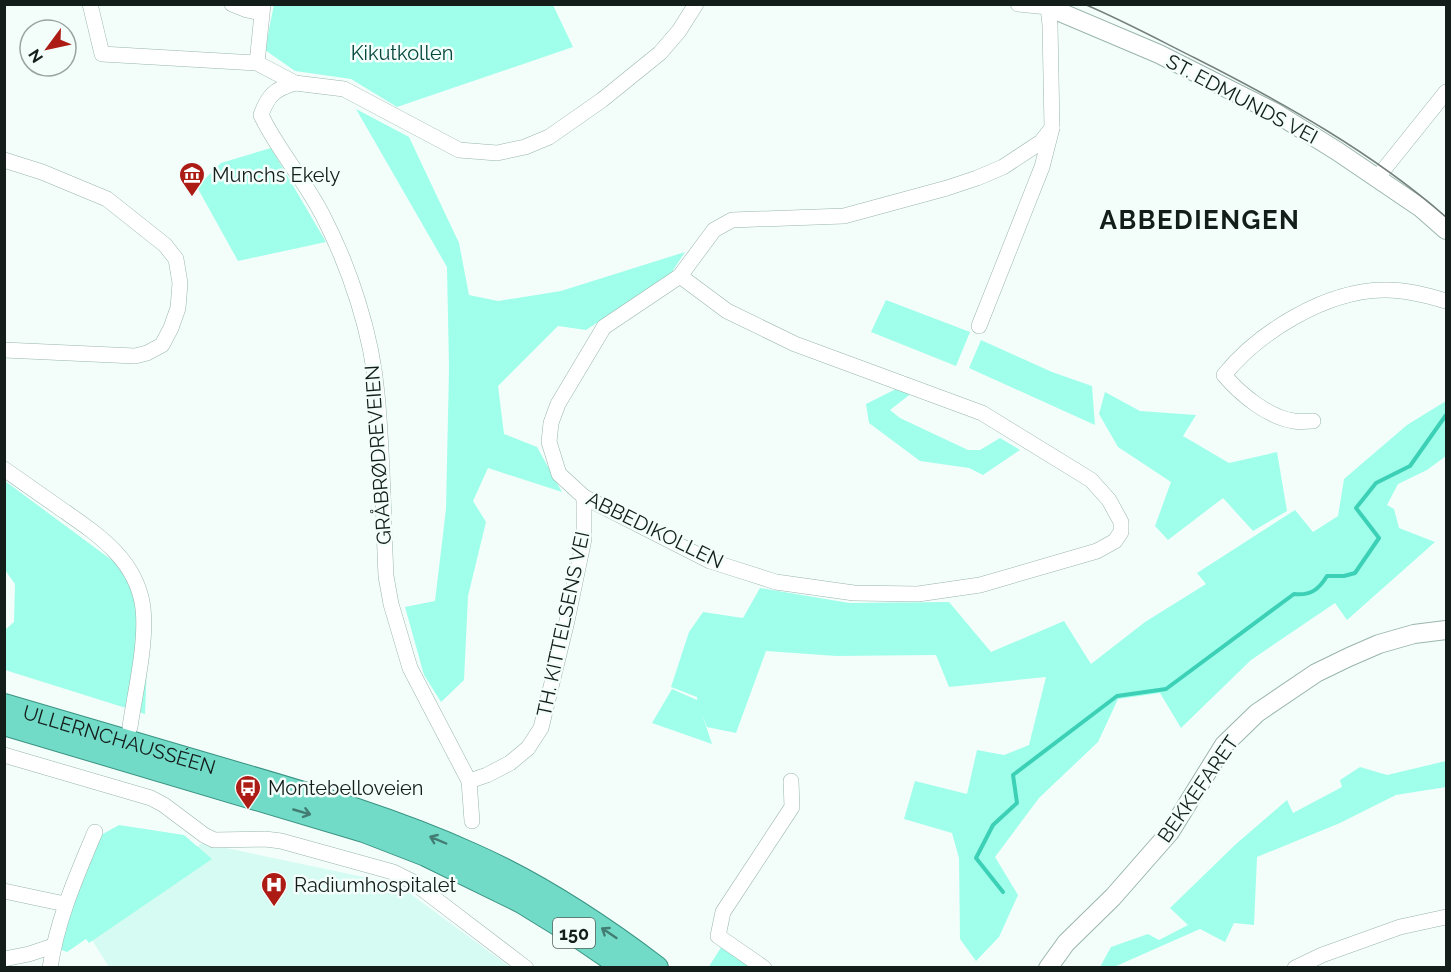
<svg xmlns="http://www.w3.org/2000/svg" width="1451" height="972" font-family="Raleway,sans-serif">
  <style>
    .built { fill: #d5fbf2 }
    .green { fill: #a0ffea }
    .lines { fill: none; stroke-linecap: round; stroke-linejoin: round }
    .stream { stroke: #3cd0b7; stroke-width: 4 }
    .minor-casing { stroke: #9ab5ae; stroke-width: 16 }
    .tertiary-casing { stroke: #9ab5ae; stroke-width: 20 }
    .trunk-casing { stroke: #3a9382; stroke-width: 26 }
    .minor { stroke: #fff; stroke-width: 15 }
    .tertiary { stroke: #fff; stroke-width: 18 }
    .trunk { stroke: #72dbc8; stroke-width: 24 }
    .tram { stroke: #76817e; stroke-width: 1.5 }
    .oneway { stroke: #427c72 }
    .labels { text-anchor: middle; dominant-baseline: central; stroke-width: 5; stroke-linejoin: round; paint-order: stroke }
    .shield { fill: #f3fefb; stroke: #56615e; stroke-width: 1.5 }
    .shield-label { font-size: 18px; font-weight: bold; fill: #131e1b }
    .park-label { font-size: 20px; fill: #05473d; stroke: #f3fefb }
    .street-label { font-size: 20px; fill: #131e1b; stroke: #f3fefb }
    .poi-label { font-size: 20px; fill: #131e1b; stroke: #f3fefb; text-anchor: start }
    .district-label { font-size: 26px; font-weight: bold; letter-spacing: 1.5px; fill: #131e1b; stroke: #f3fefb }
  </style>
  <rect width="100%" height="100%" fill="#f3fefb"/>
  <path class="built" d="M202,843L397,884L510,967H109L87,932Z"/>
  <g class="green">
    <path d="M274,4L553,5L573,47L397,107L351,79L295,71L265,50Z"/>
    <path d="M356,109L409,137L459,243L469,295L498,301L561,291L685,252L670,275L586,330L558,326L498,386L504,434L537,447L562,492L488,468L473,501L486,522L468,596L464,680L441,702L424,675L405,607L435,601L446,509L449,368L447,267Z"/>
    <path d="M271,148L326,242L238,261L197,187L221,163Z"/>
    <path d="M886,300L970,332L956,366L871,332Z"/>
    <path d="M981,340L1052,372L1092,386L1095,425L969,368Z"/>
    <path d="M896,389L913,392L890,410L900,418L968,450H980L1000,438L1020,450L983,475L969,468L920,461L869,423L866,404Z"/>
    <path d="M1105,392L1140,411L1196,415L1183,436L1229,463L1277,452L1287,511L1253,531L1223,498L1168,540L1155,526L1171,482L1118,447L1099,414Z"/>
    <path d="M1446,401V456L1427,470L1398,484L1387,505L1394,509L1399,528L1435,542L1347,620L1335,603L1251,660L1181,728L1160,693L1118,699L1098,742L1039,798L995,857L1018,895L999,937L976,961L960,939L959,858L952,833L904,819L915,781L967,794L977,750L1004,755L1029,745L1046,677L949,687L936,655L836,656L766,651L736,733L707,727L702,714L712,744L652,723L672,689L697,700V697L671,687L689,632L703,612L743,618L760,588L849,603L949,602L991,652L1064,621L1091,664L1145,622L1206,584L1197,573L1295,510L1313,532L1338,516L1344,479L1407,425Z"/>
    <path d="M5,481L117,564L140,604L148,640L145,714L5,670V630L14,622L15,584L5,570Z"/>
    <path d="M1446,761V787L1396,795L1340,823L1257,857L1254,925L1234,923L1225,942L1200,929L1114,967H1100L1111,947L1148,934L1159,940L1188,925L1170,908L1236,844L1287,800L1293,813L1342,787L1340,780L1360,767L1387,775Z"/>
    <path d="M119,825L184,835L212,859L89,943L86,939L67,952L59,949L74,904L101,835Z"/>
    <path d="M722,946L752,968H708Z"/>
  </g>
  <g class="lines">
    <path class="stream" d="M1003,892L976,858L993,825L1017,803L1013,775L1117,696L1166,689L1294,594C1311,596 1319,589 1327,576H1344L1355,573L1379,538L1356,508L1376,483L1410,466L1446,415"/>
    <defs>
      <g id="minor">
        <path d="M90,4L102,54L257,63L295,83L344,89L459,150L497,153L525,147L549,137L602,100L660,53L679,31L696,4"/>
        <path d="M232,4L247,10L261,13"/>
        <path d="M257,63L263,4"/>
        <path d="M295,83C275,89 268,95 261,115C278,151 305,180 323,216C350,268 372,335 377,394C383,454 383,515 386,576L391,604L410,668L469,781L472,821"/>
        <path d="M4,160L42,172L107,199L165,245L176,259L180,283L178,308L171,328L162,345L147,353L135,356L4,350"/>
        <path d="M1377,178L1446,92"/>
        <path d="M680,276L727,311L795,344L982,413L1091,480L1109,500L1121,522V532L1115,541L1097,551L980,585L918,594L854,593L776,582L710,561L584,497L559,474L549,442L551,423L558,404L604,327Z"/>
        <path d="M680,276L714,230L732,220L844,216L947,188L977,178L1003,167L1041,142L1052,128"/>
        <path d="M979,326L1042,167L1052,128L1050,25L1048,7L1018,4"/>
        <path d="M1313,421C1307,421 1300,422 1294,421C1268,417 1241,395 1224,375C1259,332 1325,291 1383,290C1404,289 1426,295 1446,301"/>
        <path d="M4,469C24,483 44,497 64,511C100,536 137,561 143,608C147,643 135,692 130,727"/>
        <path d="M4,755L151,798L164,805L204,835L214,840L265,839L281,841L393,872L413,882L526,968"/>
        <path d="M469,781L487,775L510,763L528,748L541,728L567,621L584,539V497"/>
        <path d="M4,891L65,904"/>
        <path d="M4,959L29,954L53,946"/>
        <path d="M50,968C57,920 76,877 95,832"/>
        <path d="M764,968L718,936L723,912L792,807L791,781"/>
        <path d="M1295,968L1322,955L1400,927L1446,917"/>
      </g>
      <g id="tertiary">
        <path d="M1048,4V7L1159,54L1274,112L1337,151L1421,208L1446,230"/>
        <path d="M1048,968L1066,943L1113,897L1170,832L1224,745L1257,713L1316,673L1349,657L1379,644L1414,634L1446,630"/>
      </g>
      <g id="trunk">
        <path id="s1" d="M4,706C83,729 161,752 239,775C318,798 396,821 471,855C537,884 598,924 656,968"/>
        <path d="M4,723L364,830L426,854L522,901L582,938L626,968"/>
      </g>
    </defs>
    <use href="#minor" class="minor-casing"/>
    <use href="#tertiary" class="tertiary-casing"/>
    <use href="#trunk" class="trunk-casing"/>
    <use href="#minor" class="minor"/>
    <use href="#tertiary" class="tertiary"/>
    <use href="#trunk" class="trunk"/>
    <path class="tram" d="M1084,4C1122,20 1159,40 1195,58C1282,102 1373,153 1446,217"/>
  </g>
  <defs><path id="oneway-shaft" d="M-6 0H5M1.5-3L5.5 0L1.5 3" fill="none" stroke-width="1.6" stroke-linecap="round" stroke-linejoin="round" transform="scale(1.5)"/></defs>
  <g class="oneway">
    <use href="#oneway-shaft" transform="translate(302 812) rotate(16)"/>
    <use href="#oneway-shaft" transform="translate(438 840) rotate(-157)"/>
    <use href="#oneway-shaft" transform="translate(609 933) rotate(-146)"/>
  </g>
  <defs>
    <symbol id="museum-pin" viewBox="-11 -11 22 30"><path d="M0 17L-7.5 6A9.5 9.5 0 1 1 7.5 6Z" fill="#ac1b14" stroke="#f3fefb"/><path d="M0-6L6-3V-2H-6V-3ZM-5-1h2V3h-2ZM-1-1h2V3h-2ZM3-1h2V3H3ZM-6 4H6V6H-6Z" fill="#fff"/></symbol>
    <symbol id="bus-pin" viewBox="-11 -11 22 30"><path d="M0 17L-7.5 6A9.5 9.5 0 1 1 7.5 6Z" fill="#ac1b14" stroke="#f3fefb"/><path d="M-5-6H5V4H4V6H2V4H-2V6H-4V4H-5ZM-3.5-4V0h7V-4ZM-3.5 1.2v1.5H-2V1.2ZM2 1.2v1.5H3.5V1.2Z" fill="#fff"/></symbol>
    <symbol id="hospital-pin" viewBox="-11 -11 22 30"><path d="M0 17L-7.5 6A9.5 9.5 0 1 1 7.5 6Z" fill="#ac1b14" stroke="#f3fefb"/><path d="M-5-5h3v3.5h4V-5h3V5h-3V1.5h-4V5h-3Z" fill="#fff"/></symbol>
  </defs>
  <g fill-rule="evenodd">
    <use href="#museum-pin" x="177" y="160" width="30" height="40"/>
    <use href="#bus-pin" x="233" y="773" width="30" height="40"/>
    <use href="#hospital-pin" x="259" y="870" width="30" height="40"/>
  </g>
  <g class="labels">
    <rect class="shield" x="553" y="918" width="42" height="30" rx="4.5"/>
    <g class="shield-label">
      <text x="574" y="933">150</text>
    </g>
    <g class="park-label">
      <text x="402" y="53">Kikutkollen</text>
    </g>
    <g class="street-label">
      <text transform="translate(1242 99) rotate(28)">ST. EDMUNDS VEI</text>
      <text transform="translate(378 455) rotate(-94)">GRÅBRØDREVEIEN</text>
      <text transform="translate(655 530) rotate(26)">ABBEDIKOLLEN</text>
      <text transform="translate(563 624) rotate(-78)">TH. KITTELSENS VEI</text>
      <text stroke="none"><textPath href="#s1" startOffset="120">ULLERNCHAUSSÉEN</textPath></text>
      <text transform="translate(1198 789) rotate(-55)">BEKKEFARET</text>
    </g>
    <g class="poi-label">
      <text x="212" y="175">Munchs Ekely</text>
      <text x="268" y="788">Montebelloveien</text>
      <text x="294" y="885">Radiumhospitalet</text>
    </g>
    <g class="district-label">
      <text x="1200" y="220">ABBEDIENGEN</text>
    </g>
  </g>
  <rect width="1451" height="972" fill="none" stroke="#131e1b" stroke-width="12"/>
  <g transform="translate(48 48) rotate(237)"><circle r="28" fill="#f3fefb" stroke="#99a4a1" stroke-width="1.5"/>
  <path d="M0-4.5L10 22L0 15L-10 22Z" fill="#ac1b14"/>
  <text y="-9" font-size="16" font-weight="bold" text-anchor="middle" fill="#131e1b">N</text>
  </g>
</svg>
